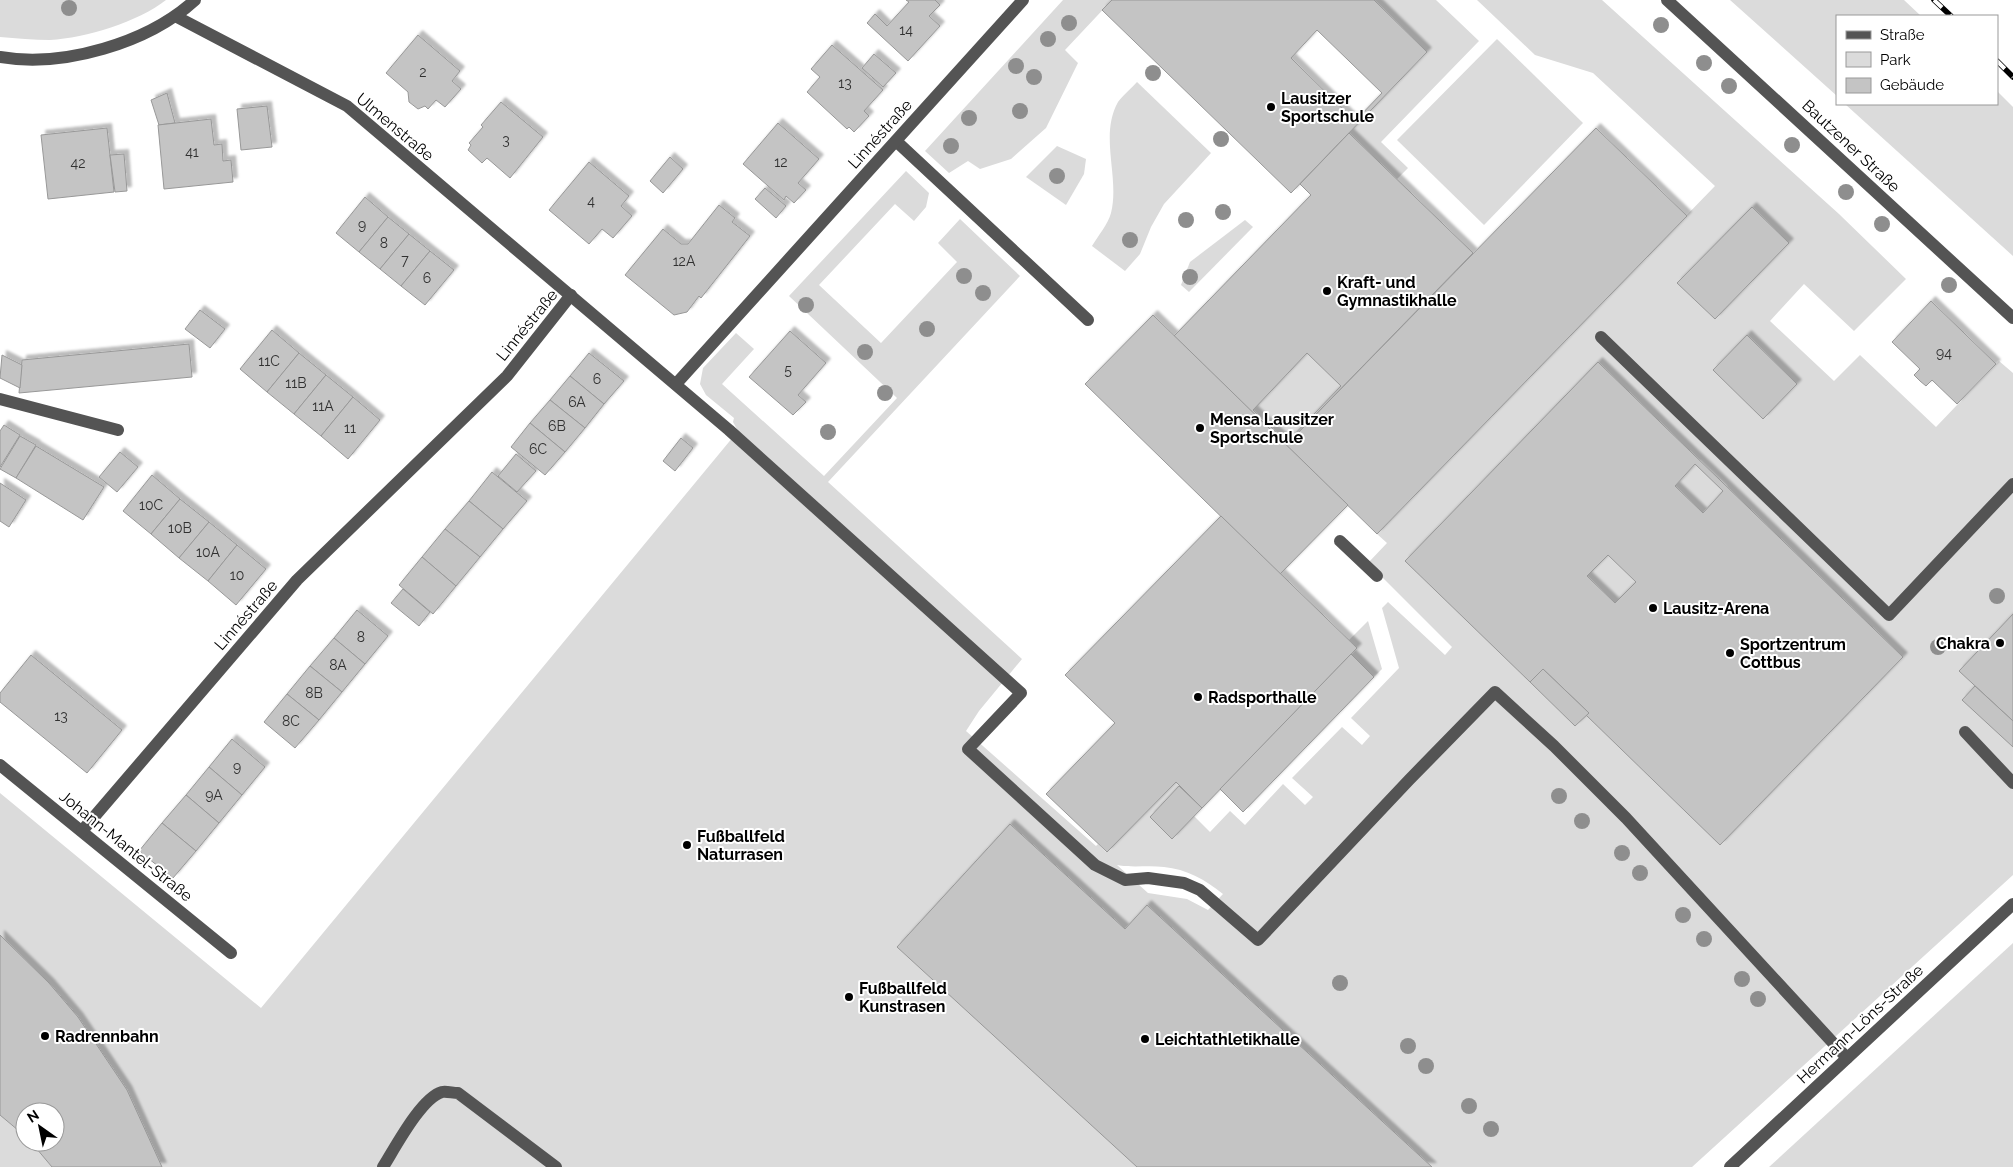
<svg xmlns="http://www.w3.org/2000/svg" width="2013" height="1167" font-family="Raleway,sans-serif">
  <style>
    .green { fill: #dbdbdb; fill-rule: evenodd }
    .building { fill: #c4c4c4; stroke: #989898; fill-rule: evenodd; filter: url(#shadow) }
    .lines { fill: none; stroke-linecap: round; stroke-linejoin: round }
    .minor { stroke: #545454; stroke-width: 12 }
    .rail-casing { stroke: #000; stroke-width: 5.5 }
    .rail { stroke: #fff; stroke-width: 4; stroke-dasharray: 11; stroke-linecap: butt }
    .tree { fill: #8e8e8e }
    .poi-dot { fill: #000; stroke: #fff; stroke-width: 2 }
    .labels { text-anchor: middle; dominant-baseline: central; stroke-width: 4; stroke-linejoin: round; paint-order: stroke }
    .number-label { font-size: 14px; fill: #313131 }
    .poi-label { font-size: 16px; font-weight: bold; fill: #000; stroke: #fff; text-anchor: start }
    .street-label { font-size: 16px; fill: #000; stroke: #fff }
  </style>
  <defs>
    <filter id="shadow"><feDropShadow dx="4.5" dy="-4.5" stdDeviation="1" flood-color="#0004"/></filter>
  </defs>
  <rect width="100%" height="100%" fill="#fff"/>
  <g class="green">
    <path d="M0,0H166C138,22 86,38 50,40C34,40 16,38 0,37Z"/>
    <path d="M1063,0H1112L1065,50L1078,63L1046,128L1011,159L980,169L968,161L949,173L925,151Z"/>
    <path d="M1374,0H1436L1479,41L1381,142L1408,168L1397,179L1473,253L1286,445L1174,336L1311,195L1300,184L1427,52Z"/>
    <path d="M1477,0H1602L1839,214L1906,279L1854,331L1804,284L1770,321L1834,381L1860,355L1936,427L1999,361L2013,373V875L1692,1167H0V793L261,1008L738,431L733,422L734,418L706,395L700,384L703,368L736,333L754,349L722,384L824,476L897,398L789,296L906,171L929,193L926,207L914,221L895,204L819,285L881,343L957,262L938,243L960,219L1020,276L828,482L1022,659L979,711L966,731L1096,846L1098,844L1106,852L1176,782L1179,786L1150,817L1172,838L1194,816L1210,832L1230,811L1245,825L1283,784L1305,805L1313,797L1292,778L1342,727L1362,745L1370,736L1351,718L1399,668L1382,608L1388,602L1445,655L1452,647L1368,563L1387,543L1377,534L1715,186L1593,73L1535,55ZM1117,865C1133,868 1148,865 1164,867C1186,869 1206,880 1223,894L1208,910L1187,899L1148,893ZM25,1112H55V1142H25Z"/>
    <path d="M1730,0H1904L1921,16H1837V96Z"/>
    <path d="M1497,39L1583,123L1484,225L1397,140Z"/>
    <path d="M1137,82L1211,153L1164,204L1151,227L1140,254L1125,271L1092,246C1098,236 1108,224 1111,213C1120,177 1099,136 1118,102C1123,95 1131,89 1137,82Z"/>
    <path d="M1997,91L2013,107V256L1845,104H1997Z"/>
    <path d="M1057,146L1086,159L1084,174L1066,205L1026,177Z"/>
    <path d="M1245,220L1253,227L1189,292L1181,285L1190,262Z"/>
    <path d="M1368,621L1382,669L1374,677L1351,654L1357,648L1349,640Z"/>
    <path d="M2013,943V1167H1769Z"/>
  </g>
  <g class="building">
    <path d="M906,0H935L940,5L929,16L940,26L908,61L867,23L875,14L887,26L909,2Z"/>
    <path d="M1112,0H1374L1427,52L1291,193L1102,10ZM1317,30L1382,93L1355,121L1291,58Z"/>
    <path d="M418,35L460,71L452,81L461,89L445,107L436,100L428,109L425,106L418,109L409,102L408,92L386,73Z"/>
    <path d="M832,45L883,90L864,111L869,116L854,132L849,127L847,129L807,92L820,77L811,69Z"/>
    <path d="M874,54L896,73L883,87L862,68Z"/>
    <path d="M167,93L175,123L159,125L151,100Z"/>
    <path d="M501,102L543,137L510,178L487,158L482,163L468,150L471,145L469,143L483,127L481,125Z"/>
    <path d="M267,106L272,147L241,150L237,109Z"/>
    <path d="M211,119L214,145L222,144L223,161L231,160L233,182L164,189L158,125Z"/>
    <path d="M778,123L819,159L798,183L806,190L794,203L786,196L784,200L743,164Z"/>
    <path d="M107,128L114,192L48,199L41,135Z"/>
    <path d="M1596,128L1687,216L1377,534L1286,445Z"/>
    <path d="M1349,133L1473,253L1286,445L1174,336L1311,195L1300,184ZM1307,353L1341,386L1287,442L1253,410Z"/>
    <path d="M124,154L127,191L115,192L110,155Z"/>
    <path d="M670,157L683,169L663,193L650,181Z"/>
    <path d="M589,162L629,196L621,206L632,216L613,238L602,229L589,244L549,210Z"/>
    <path d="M765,188L786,206L776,218L755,199Z"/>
    <path d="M365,197L388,217L359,252L336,233Z"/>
    <path d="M719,205L735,218L732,222L750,236L701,298L699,296L687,312L674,315L625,275L663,229L681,244H688Z"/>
    <path d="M1752,207L1789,243L1715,319L1677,283Z"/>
    <path d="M388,217L409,234L380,269L359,252Z"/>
    <path d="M409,234L430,251L401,286L380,269Z"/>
    <path d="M430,251L454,270L425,305L401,286Z"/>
    <path d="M1931,301L1996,364L1957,404L1932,380L1926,386L1920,381L1914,375L1920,369L1892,342Z"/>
    <path d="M200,310L225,329L210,348L185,329Z"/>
    <path d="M1153,315L1348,505L1280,574L1085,384Z"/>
    <path d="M272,330L299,353L267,392L240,369Z"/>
    <path d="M790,331L826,363L798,395L806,402L793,415L749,377Z"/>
    <path d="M1747,335L1797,384L1763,419L1713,370Z"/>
    <path d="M189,344L192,377L19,393L22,360Z"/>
    <path d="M299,353L326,375L294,414L267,392Z"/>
    <path d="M589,353L624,381L604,404L570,376Z"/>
    <path d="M2,355L22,365L20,388L0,378Z"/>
    <path d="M1598,362L1903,657L1720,845L1586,715L1589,713L1543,669L1530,682L1405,561ZM1695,464L1723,491L1703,513L1675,486ZM1608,555L1636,582L1615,603L1587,576Z"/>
    <path d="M326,375L353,397L321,436L294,414Z"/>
    <path d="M570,376L604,404L585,428L550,400Z"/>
    <path d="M353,397L380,420L348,459L321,436Z"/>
    <path d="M550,400L585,428L565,452L530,423Z"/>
    <path d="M530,423L565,452L545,475L511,447Z"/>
    <path d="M4,425L20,435L0,467V431Z"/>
    <path d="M20,436L36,445L16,478L0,469Z"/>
    <path d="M681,438L693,448L675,471L663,461Z"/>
    <path d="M36,446L104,487L83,520L16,478Z"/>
    <path d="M120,452L138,467L117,492L99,477Z"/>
    <path d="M516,454L536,471L517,492L498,476Z"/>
    <path d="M492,472L527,501L503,529L469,501Z"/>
    <path d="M152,475L180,499L151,534L123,511Z"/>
    <path d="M0,483L26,500L9,527L0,521Z"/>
    <path d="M180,499L209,522L179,558L151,534Z"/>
    <path d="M469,501L503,529L480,557L445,529Z"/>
    <path d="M1221,516L1357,648L1202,808L1176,782L1107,852L1046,794L1115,723L1065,675Z"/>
    <path d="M209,522L237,545L208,581L179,558Z"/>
    <path d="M445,529L480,557L456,586L422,557Z"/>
    <path d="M237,545L266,569L236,605L208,581Z"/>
    <path d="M422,557L456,586L433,614L399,585Z"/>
    <path d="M403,589L430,612L419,626L391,603Z"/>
    <path d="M357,610L388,636L365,664L334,638Z"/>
    <path d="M2013,614V721L1959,671Z"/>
    <path d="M334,638L365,664L342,692L310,666Z"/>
    <path d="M1351,654L1374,677L1243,812L1220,789Z"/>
    <path d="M31,655L122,730L87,773L0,702V693Z"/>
    <path d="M310,666L342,692L319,720L287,694Z"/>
    <path d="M1543,669L1589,713L1575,726L1530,682Z"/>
    <path d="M1975,686L2013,721V747L1962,700Z"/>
    <path d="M287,694L319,720L295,748L264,722Z"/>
    <path d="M232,739L265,767L242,795L209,767Z"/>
    <path d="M209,767L242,795L219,823L186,795Z"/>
    <path d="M1179,786L1202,808L1172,839L1150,817Z"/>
    <path d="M186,795L219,823L196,851L162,823Z"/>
    <path d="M162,823L196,851L173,878L139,851Z"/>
    <path d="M1010,824L1125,929L1147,905L1432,1167H1137L897,947Z"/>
    <path d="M0,935L49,983L78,1017L127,1090L162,1167H52L31,1142H55V1112H25V1136L0,1115Z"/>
  </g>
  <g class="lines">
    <g class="minor">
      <path d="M1667,0L2013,318"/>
      <path d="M177,17L347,106L729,430L1021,693L968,749L1095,865L1125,880L1148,878L1184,883L1200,890L1258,940L1409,780L1495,692L1554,746L1626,818L1847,1058"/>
      <path d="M0,57C63,68 148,43 195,0"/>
      <path d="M896,141L1088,320"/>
      <path d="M1601,337L1889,615L2013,484"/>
      <path d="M676,384L1023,0"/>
      <path d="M0,399L118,430"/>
      <path d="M1340,541L1377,576"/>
      <path d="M1965,732L2013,783"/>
      <path d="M0,765L231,953"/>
      <path d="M82,831L297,580L507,376L571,295"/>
      <path d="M383,1167C395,1148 421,1098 442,1092C446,1091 453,1093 458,1093L556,1167"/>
      <path d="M1730,1167L2013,904"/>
    </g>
    <defs>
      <g id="rail">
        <path d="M1934,0L1951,16"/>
        <path d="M1997,61L2013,77"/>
      </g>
    </defs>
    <use href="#rail" class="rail-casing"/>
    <use href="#rail" class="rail"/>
  </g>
  <g class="tree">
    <circle cx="69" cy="8" r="8"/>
    <circle cx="1069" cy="23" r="8"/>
    <circle cx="1661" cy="25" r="8"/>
    <circle cx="1048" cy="39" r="8"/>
    <circle cx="1704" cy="63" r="8"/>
    <circle cx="1016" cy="66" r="8"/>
    <circle cx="1153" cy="73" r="8"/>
    <circle cx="1034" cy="77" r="8"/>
    <circle cx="1729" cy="86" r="8"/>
    <circle cx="1020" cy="111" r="8"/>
    <circle cx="969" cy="118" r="8"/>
    <circle cx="1221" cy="139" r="8"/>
    <circle cx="1792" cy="145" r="8"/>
    <circle cx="951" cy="146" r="8"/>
    <circle cx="1057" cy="176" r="8"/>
    <circle cx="1846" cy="192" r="8"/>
    <circle cx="1223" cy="212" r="8"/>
    <circle cx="1186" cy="220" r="8"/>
    <circle cx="1882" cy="224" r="8"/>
    <circle cx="1130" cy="240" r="8"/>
    <circle cx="964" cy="276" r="8"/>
    <circle cx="1190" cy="277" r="8"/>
    <circle cx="1949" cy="285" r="8"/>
    <circle cx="983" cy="293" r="8"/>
    <circle cx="806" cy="305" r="8"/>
    <circle cx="927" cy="329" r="8"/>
    <circle cx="865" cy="352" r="8"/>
    <circle cx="885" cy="393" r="8"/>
    <circle cx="828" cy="432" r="8"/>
    <circle cx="1997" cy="596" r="8"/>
    <circle cx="1938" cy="647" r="8"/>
    <circle cx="1559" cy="796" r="8"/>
    <circle cx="1582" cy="821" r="8"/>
    <circle cx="1622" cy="853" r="8"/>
    <circle cx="1640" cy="873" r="8"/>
    <circle cx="1683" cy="915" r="8"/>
    <circle cx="1704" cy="939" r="8"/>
    <circle cx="1742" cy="979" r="8"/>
    <circle cx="1340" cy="983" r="8"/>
    <circle cx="1758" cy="999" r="8"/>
    <circle cx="1408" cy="1046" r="8"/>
    <circle cx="1426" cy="1066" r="8"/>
    <circle cx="1469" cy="1106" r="8"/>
    <circle cx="1491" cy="1129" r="8"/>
  </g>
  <g class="poi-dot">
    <circle cx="1271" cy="107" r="5"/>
    <circle cx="1327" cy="291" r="5"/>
    <circle cx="1200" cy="428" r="5"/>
    <circle cx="1653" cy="608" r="5"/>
    <circle cx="2000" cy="643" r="5"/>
    <circle cx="1730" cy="653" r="5"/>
    <circle cx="1198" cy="697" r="5"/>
    <circle cx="687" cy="845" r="5"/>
    <circle cx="849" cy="997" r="5"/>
    <circle cx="45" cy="1036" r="5"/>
    <circle cx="1145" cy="1039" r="5"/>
  </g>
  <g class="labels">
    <g class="number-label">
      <text x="906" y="30">14</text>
      <text x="423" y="72">2</text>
      <text x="845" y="83">13</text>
      <text x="506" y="140">3</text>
      <text x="192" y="152">41</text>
      <text x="781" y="162">12</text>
      <text x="78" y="163">42</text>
      <text x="591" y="201">4</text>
      <text x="362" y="225">9</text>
      <text x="384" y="243">8</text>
      <text x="405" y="260">7</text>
      <text x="684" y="261">12A</text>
      <text x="427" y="278">6</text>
      <text x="1944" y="353">94</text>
      <text x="269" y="361">11C</text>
      <text x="788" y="370">5</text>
      <text x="597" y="379">6</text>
      <text x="296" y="383">11B</text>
      <text x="577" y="402">6A</text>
      <text x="323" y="406">11A</text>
      <text x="557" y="426">6B</text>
      <text x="350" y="428">11</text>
      <text x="538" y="449">6C</text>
      <text x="151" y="505">10C</text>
      <text x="180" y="528">10B</text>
      <text x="208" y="552">10A</text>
      <text x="237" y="575">10</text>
      <text x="361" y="637">8</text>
      <text x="338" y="665">8A</text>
      <text x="314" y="693">8B</text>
      <text x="61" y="716">13</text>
      <text x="291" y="721">8C</text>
      <text x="237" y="767">9</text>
      <text x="214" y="795">9A</text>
    </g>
    <g class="poi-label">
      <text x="1281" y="98">Lausitzer<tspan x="1281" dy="18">Sportschule</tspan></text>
      <text x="1337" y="282">Kraft- und<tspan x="1337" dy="18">Gymnastikhalle</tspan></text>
      <text x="1210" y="419">Mensa Lausitzer<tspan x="1210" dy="18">Sportschule</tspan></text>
      <text x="1663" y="608">Lausitz-Arena</text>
      <text x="1990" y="643" text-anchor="end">Chakra</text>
      <text x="1740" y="644">Sportzentrum<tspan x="1740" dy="18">Cottbus</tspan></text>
      <text x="1208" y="697">Radsporthalle</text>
      <text x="697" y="836">Fußballfeld<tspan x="697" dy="18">Naturrasen</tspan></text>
      <text x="859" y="988">Fußballfeld<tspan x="859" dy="18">Kunstrasen</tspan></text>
      <text x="55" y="1036">Radrennbahn</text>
      <text x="1155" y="1039">Leichtathletikhalle</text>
    </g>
    <g class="street-label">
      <text transform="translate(395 127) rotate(40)">Ulmenstraße</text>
      <text transform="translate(880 134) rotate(-48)">Linnéstraße</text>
      <text transform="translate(1851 146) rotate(43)">Bautzener Straße</text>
      <text transform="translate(527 325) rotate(-51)">Linnéstraße</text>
      <text transform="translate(246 615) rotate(-49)">Linnéstraße</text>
      <text transform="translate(126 846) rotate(39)">Johann-Mantel-Straße</text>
      <text transform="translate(1860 1024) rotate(-43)">Hermann-Löns-Straße</text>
    </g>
  </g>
  <rect x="1836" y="15" width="162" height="90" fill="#ffffff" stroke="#999999"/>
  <rect x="1846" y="31" width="25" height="8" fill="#545454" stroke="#999999"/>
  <text x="1880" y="40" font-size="15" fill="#000000">Straße</text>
  <rect x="1846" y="52" width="25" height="15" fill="#dbdbdb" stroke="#999999"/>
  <text x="1880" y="65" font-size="15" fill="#000000">Park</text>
  <rect x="1846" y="78" width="25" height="15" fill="#c4c4c4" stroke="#999999"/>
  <text x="1880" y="90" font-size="15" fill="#000000">Gebäude</text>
  <g transform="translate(40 1127) rotate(327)"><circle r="24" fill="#ffffff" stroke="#999999"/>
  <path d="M0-4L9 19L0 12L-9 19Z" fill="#000000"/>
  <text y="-8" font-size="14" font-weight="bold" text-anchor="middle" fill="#000000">N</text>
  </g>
</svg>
